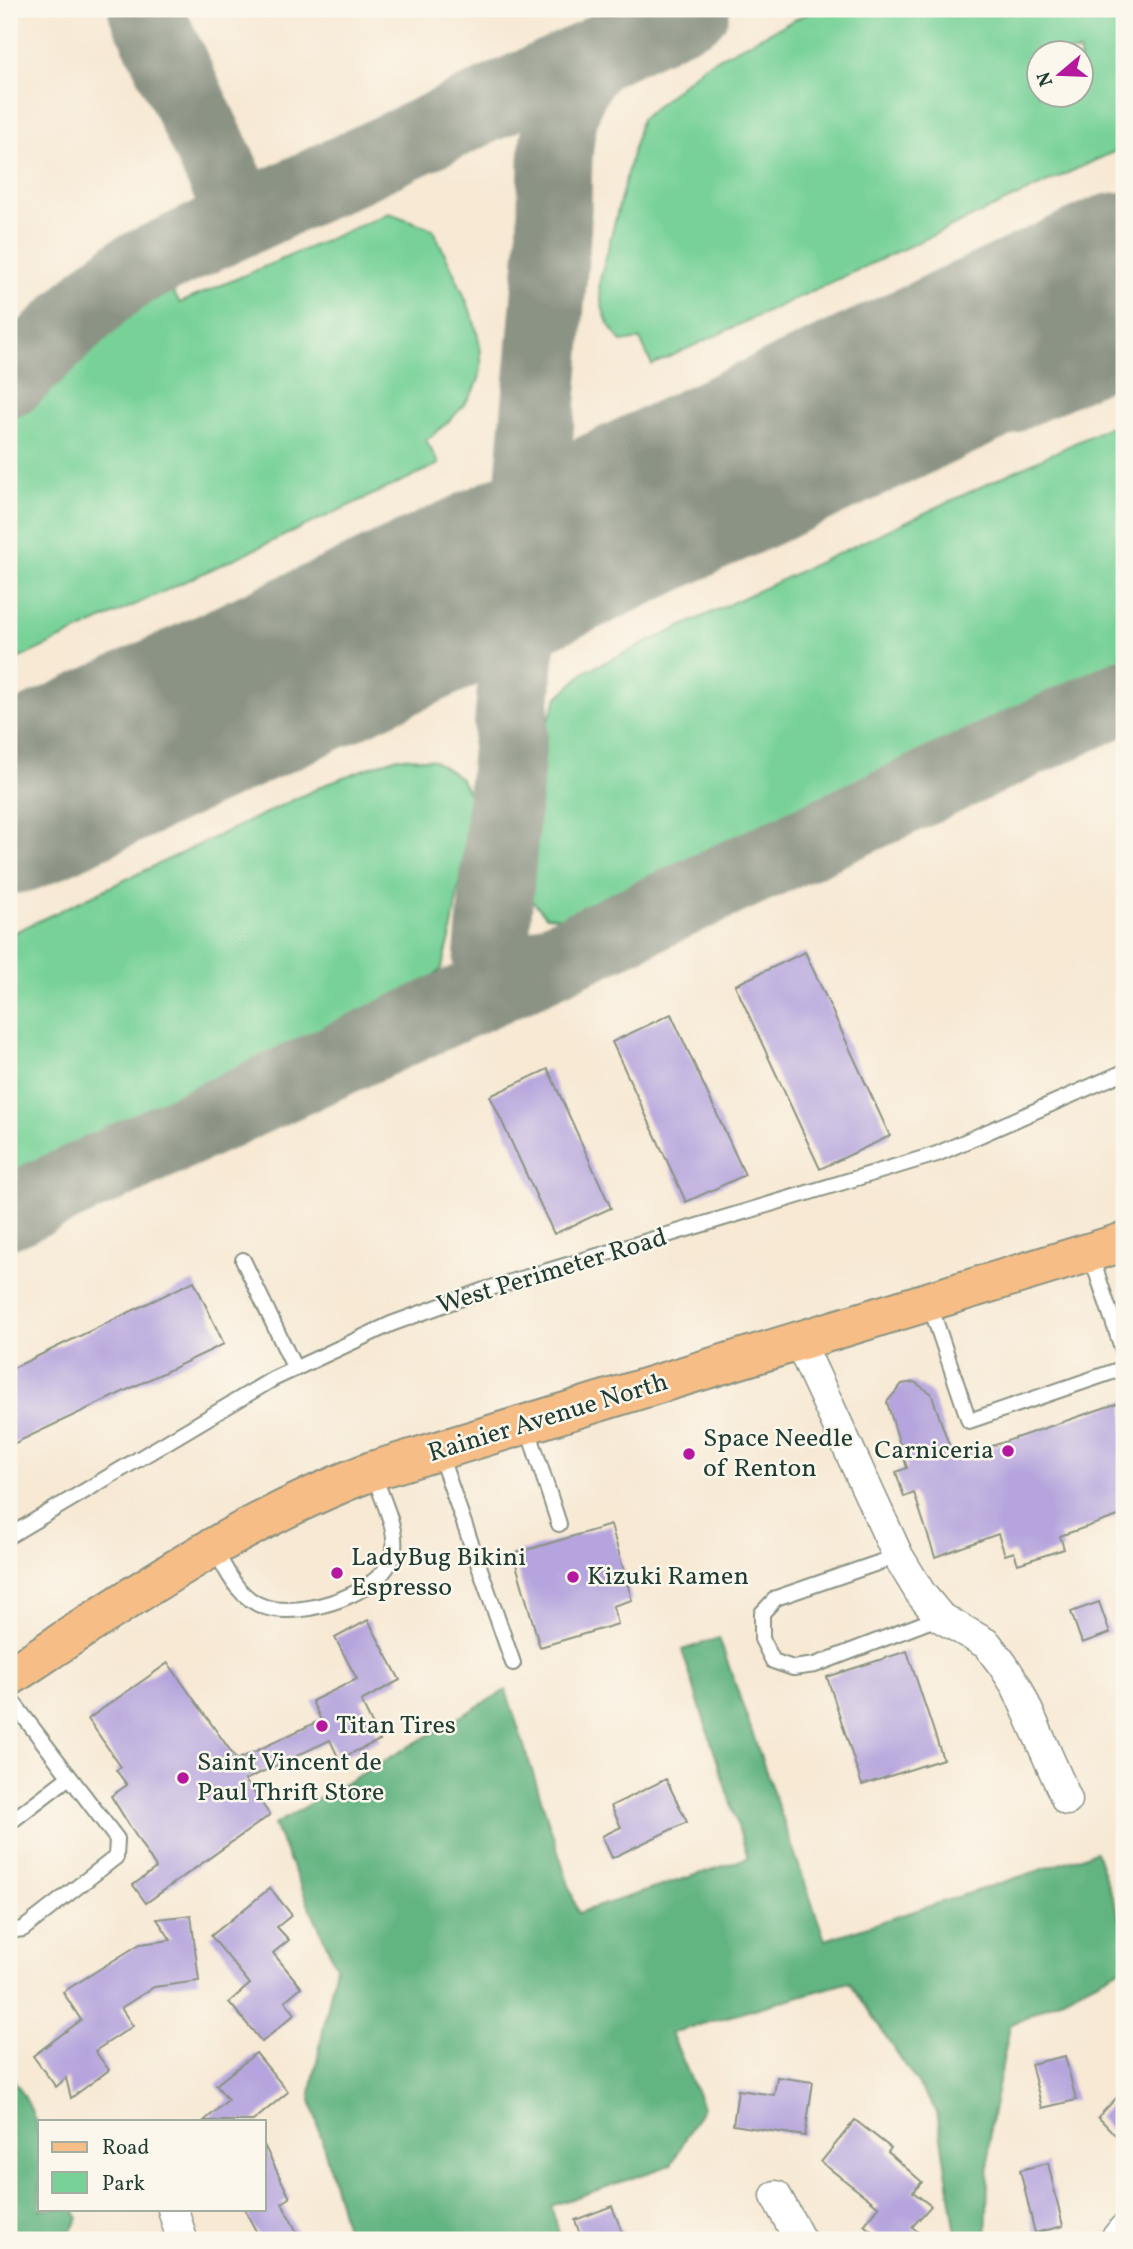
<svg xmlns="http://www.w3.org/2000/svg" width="1133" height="2249" font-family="Vollkorn,serif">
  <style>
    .green { fill: #78d298; stroke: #4c8866; stroke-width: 2; fill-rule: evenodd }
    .forest { fill: #62b480; stroke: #40785a; stroke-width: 2 }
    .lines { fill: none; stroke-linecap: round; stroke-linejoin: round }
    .taxiway { stroke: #8b9384; stroke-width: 74 }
    .runway { stroke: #8b9384; stroke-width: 182 }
    .building { fill: #b5a4dd }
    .service-casing { stroke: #8b9384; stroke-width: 18 }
    .minor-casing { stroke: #8b9384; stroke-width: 33 }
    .primary-casing { stroke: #8b9384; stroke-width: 42 }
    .service { stroke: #fff; stroke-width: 14 }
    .minor { stroke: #fff; stroke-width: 30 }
    .primary { stroke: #f6be86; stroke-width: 38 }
    .poi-dot { fill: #b5179e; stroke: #fbf7ec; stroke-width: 2.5 }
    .labels { text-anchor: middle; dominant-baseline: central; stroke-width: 5; stroke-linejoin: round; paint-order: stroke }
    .street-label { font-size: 26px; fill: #1f3d34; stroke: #fbf7ec }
    .poi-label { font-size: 26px; fill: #1f3d34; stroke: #fbf7ec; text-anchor: start }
  </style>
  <rect width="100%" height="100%" fill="#fbf7ec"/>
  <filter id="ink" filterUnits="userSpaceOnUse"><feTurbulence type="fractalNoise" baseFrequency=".0143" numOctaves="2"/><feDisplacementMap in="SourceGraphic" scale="14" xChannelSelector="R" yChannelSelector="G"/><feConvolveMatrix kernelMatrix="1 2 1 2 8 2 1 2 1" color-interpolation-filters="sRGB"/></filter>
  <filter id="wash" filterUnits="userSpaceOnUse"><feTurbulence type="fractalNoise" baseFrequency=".00686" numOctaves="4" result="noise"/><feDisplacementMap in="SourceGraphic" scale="28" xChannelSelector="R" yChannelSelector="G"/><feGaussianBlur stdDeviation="1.57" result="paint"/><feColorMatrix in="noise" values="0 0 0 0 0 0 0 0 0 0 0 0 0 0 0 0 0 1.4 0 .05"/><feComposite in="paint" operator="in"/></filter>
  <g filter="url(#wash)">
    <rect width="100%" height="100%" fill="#f7e9d4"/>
    <g class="green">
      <path d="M816,9H1124V147L652,365L640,339L622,342C605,324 601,308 599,284L641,119L705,65ZM1038,52H1080V94H1038Z"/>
      <path d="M389,213L433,229C450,267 497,346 476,386C464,409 447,424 426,440L439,464L9,663V403L118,311L166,282L180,303Z"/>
      <path d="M1124,420V660L567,918L546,916L529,897L539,742L558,697L586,671Z"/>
      <path d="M398,757L433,760L460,778L473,802L450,939L441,970L419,986L9,1175V935L333,781Z"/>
    </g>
    <g class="forest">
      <path d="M719,1638L825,1940L1096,1852L1124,1930V1967L1010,2025L990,2127L986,2240H957L937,2112L849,1982L671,2033L703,2107L671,2165L551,2206L561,2240H349L310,2096L336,1966L274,1825L506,1690L578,1913L748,1858L682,1650Z"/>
      <path d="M9,2073C48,2126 40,2146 40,2209H74L78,2218L66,2240H9Z"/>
    </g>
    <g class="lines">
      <g class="taxiway">
        <path d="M145,9L244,218"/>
        <path d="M9,381L101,294L132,271L693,9"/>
        <path d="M9,814L77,772"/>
        <path d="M488,990L554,231C557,165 546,96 602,50"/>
        <path d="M9,1212L1124,696"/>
      </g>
      <path class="runway" d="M9,803L1124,283"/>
    </g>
    <g id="blocks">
      <g class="building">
        <path d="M805,952L890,1136L820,1169L735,985Z"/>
        <path d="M671,1014L745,1175L686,1202L612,1042Z"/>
        <path d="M548,1069L611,1208L554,1234L490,1096Z"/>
        <path d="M194,1281L224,1344L9,1446V1370Z"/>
        <path d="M914,1382L931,1393L954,1459L1124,1401V1514L1060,1536L1064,1549L1018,1564L1014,1552L1005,1555L998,1534L935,1557L914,1493L904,1497L896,1472L907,1468L887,1402L902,1384Z"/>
        <path d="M611,1525L632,1600L613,1606L618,1624L540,1647L513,1554Z"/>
        <path d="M1099,1602L1110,1633L1082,1643L1071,1612Z"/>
        <path d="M368,1620L400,1680L361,1701L380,1740L339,1759L330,1740L245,1780L270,1815L146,1903L133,1885L156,1868L111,1796L127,1785L116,1770L121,1767L88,1719L168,1663L237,1760L321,1720L312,1701L357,1679L335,1638Z"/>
        <path d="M907,1651L943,1759L862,1785L827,1677Z"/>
        <path d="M666,1779L687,1822L612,1858L602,1836L621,1827L611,1806Z"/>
        <path d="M270,1888L292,1915L277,1927L289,1940L273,1953L301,1987L285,2001L295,2014L262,2042L229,2002L250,1984L211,1936Z"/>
        <path d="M191,1915L199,1981L154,1987L121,2008L133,2026L95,2051L109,2070L71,2098L66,2078L56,2087L33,2056L81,2020L63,1992L140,1944L171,1940L157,1919Z"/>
        <path d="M256,2053L288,2092L253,2121H204L228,2100L216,2085Z"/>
        <path d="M1065,2056L1076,2100L1042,2108L1031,2064Z"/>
        <path d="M777,2077L813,2082L805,2136L733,2125L738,2090L774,2095Z"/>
        <path d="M1124,2090V2144L1098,2117Z"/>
        <path d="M855,2120L891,2148L888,2152L922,2182L913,2192L931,2206L912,2227L928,2240H882L864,2225L879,2207L821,2162Z"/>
        <path d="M264,2145L290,2198L282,2203L301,2240H261L244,2209H264Z"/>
        <path d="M1048,2163L1063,2226L1035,2233L1020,2170Z"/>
        <path d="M612,2206L625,2240H582L575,2220Z"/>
      </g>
    </g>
  </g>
  <g filter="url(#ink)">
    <use href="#blocks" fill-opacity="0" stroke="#8b9384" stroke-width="2"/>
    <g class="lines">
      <defs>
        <g id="service">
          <path d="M1090,1253L1124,1354"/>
          <path d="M243,1260L295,1369"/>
          <path d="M929,1302L969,1421L1124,1368"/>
          <path d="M527,1426L559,1524"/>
          <path d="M439,1452L513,1663"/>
          <path d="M9,1536L273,1379L391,1324L484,1290L937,1154L1124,1072"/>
          <path d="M214,1548C227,1571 237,1598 265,1607C302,1619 389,1593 394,1549C397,1526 380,1495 373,1472"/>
          <path d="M898,1556L776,1598L762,1613V1639L773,1661L793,1668L815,1665L940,1617"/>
          <path d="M9,1697L117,1839L116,1857L23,1929L9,1931"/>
          <path d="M9,1823L69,1777"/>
        </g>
        <g id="minor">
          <path d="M799,1341L898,1556L921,1594L940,1617L987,1644L1003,1665L1017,1687L1067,1800"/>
          <path d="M776,2196L800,2240"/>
          <path d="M173,2209L182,2240"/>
          <path d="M1115,2240L1124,2229"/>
        </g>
        <path id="primary" d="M9,1677C126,1600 240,1521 372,1471L1124,1242"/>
      </defs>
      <use href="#service" class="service-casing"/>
      <use href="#minor" class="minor-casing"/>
      <use href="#primary" class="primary-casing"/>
      <use href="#service" class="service"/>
      <use href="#minor" class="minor"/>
      <use href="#primary" class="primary"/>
    </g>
  </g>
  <g class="poi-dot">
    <circle cx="1008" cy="1451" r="7"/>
    <circle cx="689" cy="1454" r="7"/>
    <circle cx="337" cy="1573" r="7"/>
    <circle cx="573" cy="1577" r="7"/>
    <circle cx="322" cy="1726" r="7"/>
    <circle cx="183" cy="1778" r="7"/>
  </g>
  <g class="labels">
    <g class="street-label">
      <text transform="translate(552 1272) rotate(-17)">West Perimeter Road</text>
      <text transform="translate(548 1418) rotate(-17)">Rainier Avenue North</text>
    </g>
    <g class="poi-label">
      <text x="703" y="1439">Space Needle<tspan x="703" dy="30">of Renton</tspan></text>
      <text x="994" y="1451" text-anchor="end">Carniceria</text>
      <text x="351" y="1558">LadyBug Bikini<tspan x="351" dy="30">Espresso</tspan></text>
      <text x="587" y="1577">Kizuki Ramen</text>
      <text x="336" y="1726">Titan Tires</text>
      <text x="197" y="1763">Saint Vincent de<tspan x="197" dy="30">Paul Thrift Store</tspan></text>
    </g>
  </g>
  <rect width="1133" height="2249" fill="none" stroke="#fbf7ec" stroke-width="35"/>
  <rect x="38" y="2120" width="228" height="91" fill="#fbf7ec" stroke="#a3ada2" stroke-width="2"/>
  <rect x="52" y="2142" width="35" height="10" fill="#f6be86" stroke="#a3ada2" stroke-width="2"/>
  <text x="102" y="2154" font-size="21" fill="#1f3d34">Road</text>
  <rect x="52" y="2172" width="35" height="21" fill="#78d298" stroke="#a3ada2" stroke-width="2"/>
  <text x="102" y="2190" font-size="21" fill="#1f3d34">Park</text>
  <g transform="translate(1060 74) rotate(251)"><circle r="33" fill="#fbf7ec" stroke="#a3ada2" stroke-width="2"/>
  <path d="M0-5L12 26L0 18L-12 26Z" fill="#b5179e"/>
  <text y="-10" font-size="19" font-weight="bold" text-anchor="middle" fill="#1f3d34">N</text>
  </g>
</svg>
